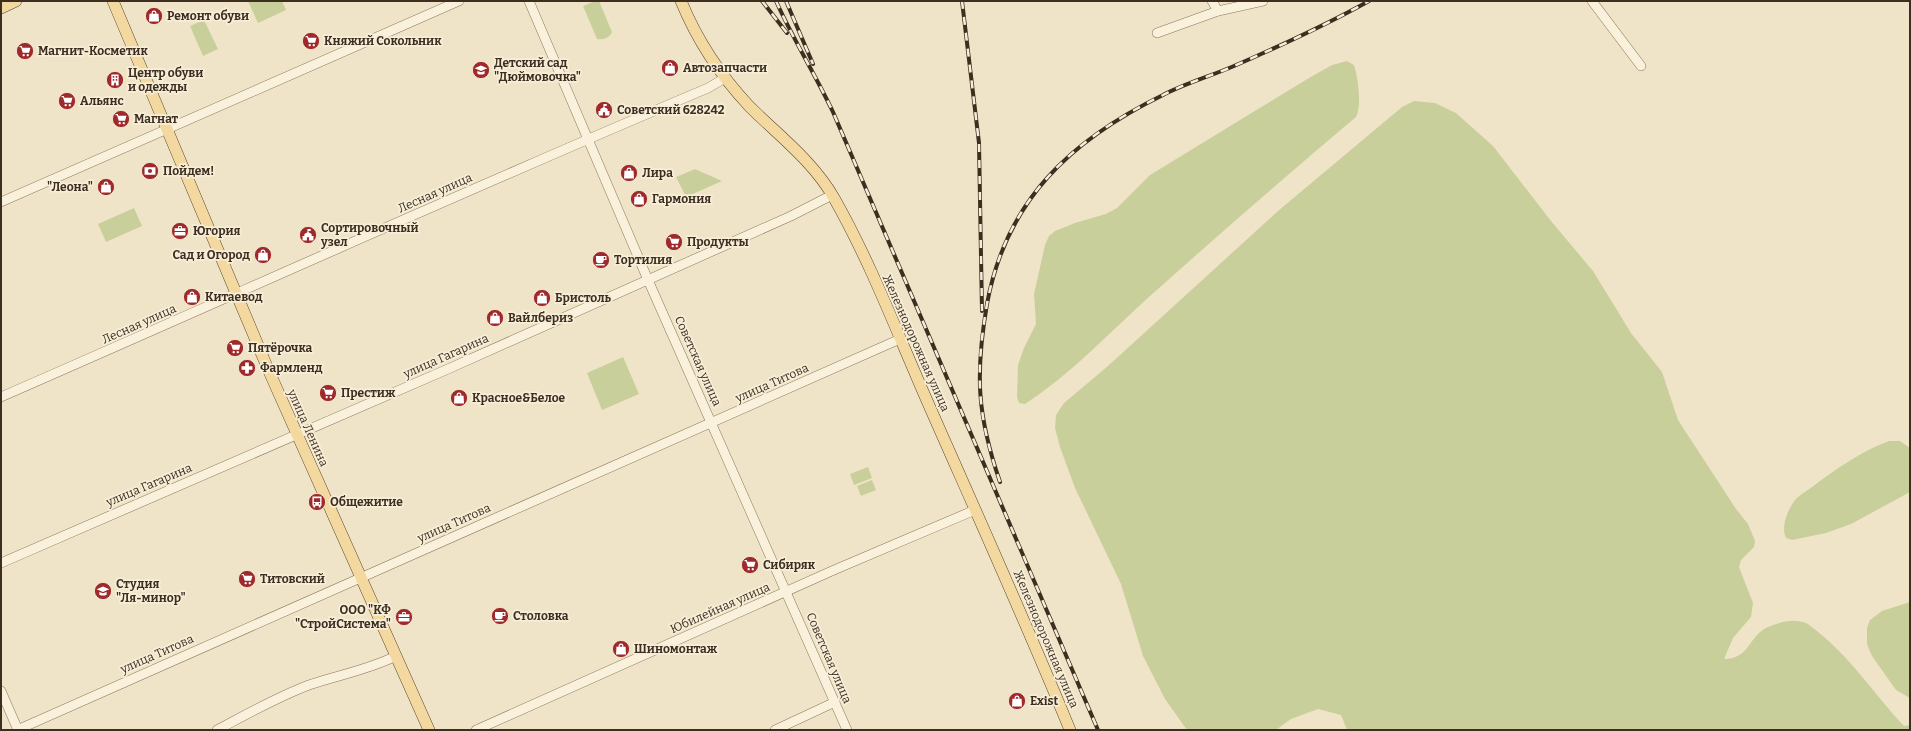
<svg xmlns="http://www.w3.org/2000/svg" width="1911" height="731" font-family="Bitter,serif">
  <style>
    .green { fill: #c9cf9b }
    .lines { fill: none; stroke-linecap: round; stroke-linejoin: round }
    .minor-casing { stroke: #8d765c; stroke-width: 10 }
    .major-casing { stroke: #5b4430; stroke-width: 12 }
    .minor { stroke: #faf1dc; stroke-width: 9 }
    .major { stroke: #f3d9a0; stroke-width: 11 }
    .rail-casing { stroke: #3d2e20; stroke-width: 4 }
    .rail { stroke: #f7eed8; stroke-width: 2.5; stroke-dasharray: 8; stroke-linecap: butt }
    .labels { text-anchor: middle; dominant-baseline: central; stroke-width: 3.5; stroke-linejoin: round; paint-order: stroke }
    .poi-label { font-size: 12px; font-weight: bold; fill: #3d2e20; stroke: #f7eed8; text-anchor: start }
    .street-label { font-size: 12px; fill: #3d2e20; stroke: #f7eed8 }
  </style>
  <rect width="100%" height="100%" fill="#f0e4c8"/>
  <g class="green">
    <path d="M248,1H282L286,10L258,23Z"/>
    <path d="M595,1H599L612,32C609,38 604,40 597,39L583,6Z"/>
    <path d="M204,20L218,49L203,56L190,26Z"/>
    <path d="M1347,61L1354,65C1358,77 1362,106 1356,117C1286,176 1217,236 1149,297C1109,333 1071,374 1025,404L1019,403L1017,397L1018,365L1024,348L1036,324L1034,294L1045,245L1049,236L1055,231L1075,223L1106,214L1117,208L1150,175L1309,78L1332,65Z"/>
    <path d="M1414,101L1435,103L1456,113L1493,146L1551,221L1593,271L1631,333L1662,372L1678,420L1736,509L1748,524L1755,541L1754,547L1741,560L1739,567L1753,603L1751,617L1733,638L1724,659C1750,659 1748,636 1768,627C1781,622 1792,618 1806,623C1810,625 1814,629 1818,632C1851,658 1875,695 1904,726L1910,725V730H1347L1341,715L1318,709L1291,719L1276,730H1187L1165,699L1143,656L1121,584L1075,488L1060,447L1055,428L1056,415L1064,403L1108,366L1278,211L1402,107Z"/>
    <path d="M695,169L722,181L686,197L676,177Z"/>
    <path d="M134,208L142,226L106,242L98,224Z"/>
    <path d="M623,357L639,394L602,410L587,373Z"/>
    <path d="M1889,441H1900L1910,448V492L1851,524L1826,533L1792,540L1786,538C1780,527 1789,506 1797,498C1801,494 1807,491 1812,487C1835,470 1861,451 1889,441Z"/>
    <path d="M868,467L872,478L854,485L850,474Z"/>
    <path d="M872,480L876,490L861,496L857,486Z"/>
    <path d="M1910,602V698L1896,690L1872,656L1867,644V628L1870,620L1882,611Z"/>
  </g>
  <g class="lines">
    <defs>
      <g id="minor">
        <path d="M529,1L648,280L847,730"/>
        <path d="M1212,1L1218,11"/>
        <path d="M1592,1L1641,66"/>
        <path d="M1157,33L1218,11L1263,1"/>
        <path d="M1,202L459,1"/>
        <path d="M1,397C237,294 471,188 708,88L725,78"/>
        <path d="M1,563L448,369L791,216L832,195"/>
        <path d="M1,691L18,730"/>
        <path d="M17,730L900,339"/>
        <path d="M217,730C247,714 277,697 309,685C338,675 368,670 396,656"/>
        <path d="M476,730L834,570L975,510"/>
        <path d="M775,730L835,702"/>
      </g>
      <g id="major">
        <path d="M113,1L268,369L429,730"/>
        <path d="M681,1C697,40 720,75 749,106C778,135 813,161 834,198C871,263 898,335 928,403C976,512 1025,620 1070,730"/>
        <path d="M1,8L16,1"/>
      </g>
    </defs>
    <use href="#minor" class="minor-casing"/>
    <use href="#major" class="major-casing"/>
    <use href="#minor" class="minor"/>
    <use href="#major" class="major"/>
    <defs>
      <g id="rail">
        <path d="M762,1L787,33"/>
        <path d="M776,1C793,39 815,74 833,112L1098,730"/>
        <path d="M786,1L813,64"/>
        <path d="M962,1L979,143L982,311"/>
        <path d="M1000,482C977,415 975,374 987,304C1006,200 1071,140 1163,95C1186,83 1211,76 1234,66C1280,46 1326,25 1369,1"/>
      </g>
    </defs>
    <use href="#rail" class="rail-casing"/>
    <use href="#rail" class="rail"/>
  </g>
  <defs>
    <symbol id="shop-disc" viewBox="-11 -11 22 22"><circle r="9.5" fill="#9e2a2b" stroke="#f7eed8"/><path d="M-5-2.5h2.3a2.7 3.5 0 0 1 5.4 0H5L5.5 6h-11ZM-1.5-2.5h3a1.5 2.3 0 0 0-3 0Z" fill="#fff"/></symbol>
    <symbol id="supermarket-disc" viewBox="-11 -11 22 22"><circle r="9.5" fill="#9e2a2b" stroke="#f7eed8"/><path d="M-6-5.5h2.5l.6 2H6L4.5 2H-2.5L-4.4-4H-6ZM-1.5 3.2a1.3 1.3 0 1 0 .1 0ZM3 3.2a1.3 1.3 0 1 0 .1 0Z" fill="#fff"/></symbol>
    <symbol id="school-disc" viewBox="-11 -11 22 22"><circle r="9.5" fill="#9e2a2b" stroke="#f7eed8"/><path d="M0-5L7-2L0 1L-7-2ZM-4 1L0 2.5L4 1V4Q0 6-4 4Z" fill="#fff"/></symbol>
    <symbol id="building-disc" viewBox="-11 -11 22 22"><circle r="9.5" fill="#9e2a2b" stroke="#f7eed8"/><path d="M-4-6H4V6H1V3H-1V6H-4ZM-2.5-4.3h1.7v1.8h-1.7ZM.8-4.3h1.7v1.8H.8ZM-2.5-1h1.7V.8h-1.7ZM.8-1h1.7V.8H.8Z" fill="#fff"/></symbol>
    <symbol id="civic-disc" viewBox="-11 -11 22 22"><circle r="9.5" fill="#9e2a2b" stroke="#f7eed8"/><path d="M-.6-6.5H3V-4.5H.6V-3L4-1V1h2V6H-6V1h2V-1L-.6-3ZM-1.2 2.5V6h2.4V2.5Z" fill="#fff"/></symbol>
    <symbol id="bank-disc" viewBox="-11 -11 22 22"><circle r="9.5" fill="#9e2a2b" stroke="#f7eed8"/><path d="M-6-4H6V4H-6ZM0-2.3a2.3 2.3 0 1 0 0 4.6a2.3 2.3 0 1 0 0-4.6Z" fill="#fff"/></symbol>
    <symbol id="office-disc" viewBox="-11 -11 22 22"><circle r="9.5" fill="#9e2a2b" stroke="#f7eed8"/><path d="M-6-3h4V-5.5h4V-3h4V5H-6ZM-1-4.5V-3h2v-1.5ZM-6 0V1H6V0Z" fill="#fff"/></symbol>
    <symbol id="cafe-disc" viewBox="-11 -11 22 22"><circle r="9.5" fill="#9e2a2b" stroke="#f7eed8"/><path d="M-5.5-4.5H6V0H3Q3 3.5 0 3.5H-2.5Q-5.5 3.5-5.5 0ZM3-3.2v2h1.7v-2ZM-6 4.5H4V6H-6Z" fill="#fff"/></symbol>
    <symbol id="pharmacy-disc" viewBox="-11 -11 22 22"><circle r="9.5" fill="#9e2a2b" stroke="#f7eed8"/><path d="M-2-6h4v4h4v4h-4v4h-4v-4h-4v-4h4Z" fill="#fff"/></symbol>
    <symbol id="bus-disc" viewBox="-11 -11 22 22"><circle r="9.5" fill="#9e2a2b" stroke="#f7eed8"/><path d="M-5-6H5V4H4V6H2V4H-2V6H-4V4H-5ZM-3.5-4V0h7V-4ZM-3.5 1.2v1.5H-2V1.2ZM2 1.2v1.5H3.5V1.2Z" fill="#fff"/></symbol>
  </defs>
  <g fill-rule="evenodd">
    <use href="#shop-disc" x="144" y="6" width="20" height="20"/>
    <use href="#supermarket-disc" x="301" y="31" width="20" height="20"/>
    <use href="#supermarket-disc" x="15" y="41" width="20" height="20"/>
    <use href="#shop-disc" x="660" y="58" width="20" height="20"/>
    <use href="#school-disc" x="471" y="60" width="20" height="20"/>
    <use href="#building-disc" x="105" y="70" width="20" height="20"/>
    <use href="#supermarket-disc" x="57" y="91" width="20" height="20"/>
    <use href="#civic-disc" x="594" y="100" width="20" height="20"/>
    <use href="#supermarket-disc" x="111" y="109" width="20" height="20"/>
    <use href="#bank-disc" x="140" y="161" width="20" height="20"/>
    <use href="#shop-disc" x="619" y="163" width="20" height="20"/>
    <use href="#shop-disc" x="96" y="177" width="20" height="20"/>
    <use href="#shop-disc" x="629" y="189" width="20" height="20"/>
    <use href="#office-disc" x="170" y="221" width="20" height="20"/>
    <use href="#civic-disc" x="298" y="225" width="20" height="20"/>
    <use href="#supermarket-disc" x="664" y="232" width="20" height="20"/>
    <use href="#shop-disc" x="253" y="245" width="20" height="20"/>
    <use href="#cafe-disc" x="591" y="250" width="20" height="20"/>
    <use href="#shop-disc" x="182" y="287" width="20" height="20"/>
    <use href="#shop-disc" x="532" y="288" width="20" height="20"/>
    <use href="#shop-disc" x="485" y="308" width="20" height="20"/>
    <use href="#supermarket-disc" x="225" y="338" width="20" height="20"/>
    <use href="#pharmacy-disc" x="237" y="358" width="20" height="20"/>
    <use href="#supermarket-disc" x="318" y="383" width="20" height="20"/>
    <use href="#shop-disc" x="449" y="388" width="20" height="20"/>
    <use href="#bus-disc" x="307" y="492" width="20" height="20"/>
    <use href="#supermarket-disc" x="740" y="555" width="20" height="20"/>
    <use href="#supermarket-disc" x="237" y="569" width="20" height="20"/>
    <use href="#school-disc" x="93" y="581" width="20" height="20"/>
    <use href="#cafe-disc" x="490" y="606" width="20" height="20"/>
    <use href="#office-disc" x="394" y="607" width="20" height="20"/>
    <use href="#shop-disc" x="611" y="639" width="20" height="20"/>
    <use href="#shop-disc" x="1007" y="691" width="20" height="20"/>
  </g>
  <g class="labels">
    <g class="poi-label">
      <text x="167" y="16">Ремонт обуви</text>
      <text x="324" y="41">Княжий Сокольник</text>
      <text x="38" y="51">Магнит-Косметик</text>
      <text x="494" y="63">Детский сад<tspan x="494" dy="14">"Дюймовочка"</tspan></text>
      <text x="683" y="68">Автозапчасти</text>
      <text x="128" y="73">Центр обуви<tspan x="128" dy="14">и одежды</tspan></text>
      <text x="80" y="101">Альянс</text>
      <text x="617" y="110">Советский 628242</text>
      <text x="134" y="119">Магнат</text>
      <text x="163" y="171">Пойдем!</text>
      <text x="642" y="173">Лира</text>
      <text x="93" y="187" text-anchor="end">"Леона"</text>
      <text x="652" y="199">Гармония</text>
      <text x="321" y="228">Сортировочный<tspan x="321" dy="14">узел</tspan></text>
      <text x="193" y="231">Югория</text>
      <text x="687" y="242">Продукты</text>
      <text x="250" y="255" text-anchor="end">Сад и Огород</text>
      <text x="614" y="260">Тортилия</text>
      <text x="205" y="297">Китаевод</text>
      <text x="555" y="298">Бристоль</text>
      <text x="508" y="318">Вайлбериз</text>
      <text x="248" y="348">Пятёрочка</text>
      <text x="260" y="368">Фармленд</text>
      <text x="341" y="393">Престиж</text>
      <text x="472" y="398">Красное&amp;Белое</text>
      <text x="330" y="502">Общежитие</text>
      <text x="763" y="565">Сибиряк</text>
      <text x="260" y="579">Титовский</text>
      <text x="116" y="584">Студия<tspan x="116" dy="14">"Ля-минор"</tspan></text>
      <text x="391" y="610" text-anchor="end">ООО "КФ<tspan x="391" dy="14">"СтройСистема"</tspan></text>
      <text x="513" y="616">Столовка</text>
      <text x="634" y="649">Шиномонтаж</text>
      <text x="1030" y="701">Exist</text>
    </g>
    <g class="street-label">
      <text transform="translate(435 193) rotate(-24)">Лесная улица</text>
      <text transform="translate(139 324) rotate(-24)">Лесная улица</text>
      <text transform="translate(916 343) rotate(66)">Железнодорожная улица</text>
      <text transform="translate(446 356) rotate(-24)">улица Гагарина</text>
      <text transform="translate(698 361) rotate(66)">Советская улица</text>
      <text transform="translate(772 383) rotate(-24)">улица Титова</text>
      <text transform="translate(308 428) rotate(66)">улица Ленина</text>
      <text transform="translate(149 485) rotate(-23)">улица Гагарина</text>
      <text transform="translate(454 523) rotate(-24)">улица Титова</text>
      <text transform="translate(720 608) rotate(-24)">Юбилейная улица</text>
      <text transform="translate(1046 639) rotate(67)">Железнодорожная улица</text>
      <text transform="translate(157 654) rotate(-24)">улица Титова</text>
      <text transform="translate(829 658) rotate(67)">Советская улица</text>
    </g>
  </g>
  <rect width="1911" height="731" fill="none" stroke="#3d2e20" stroke-width="4"/>
</svg>
